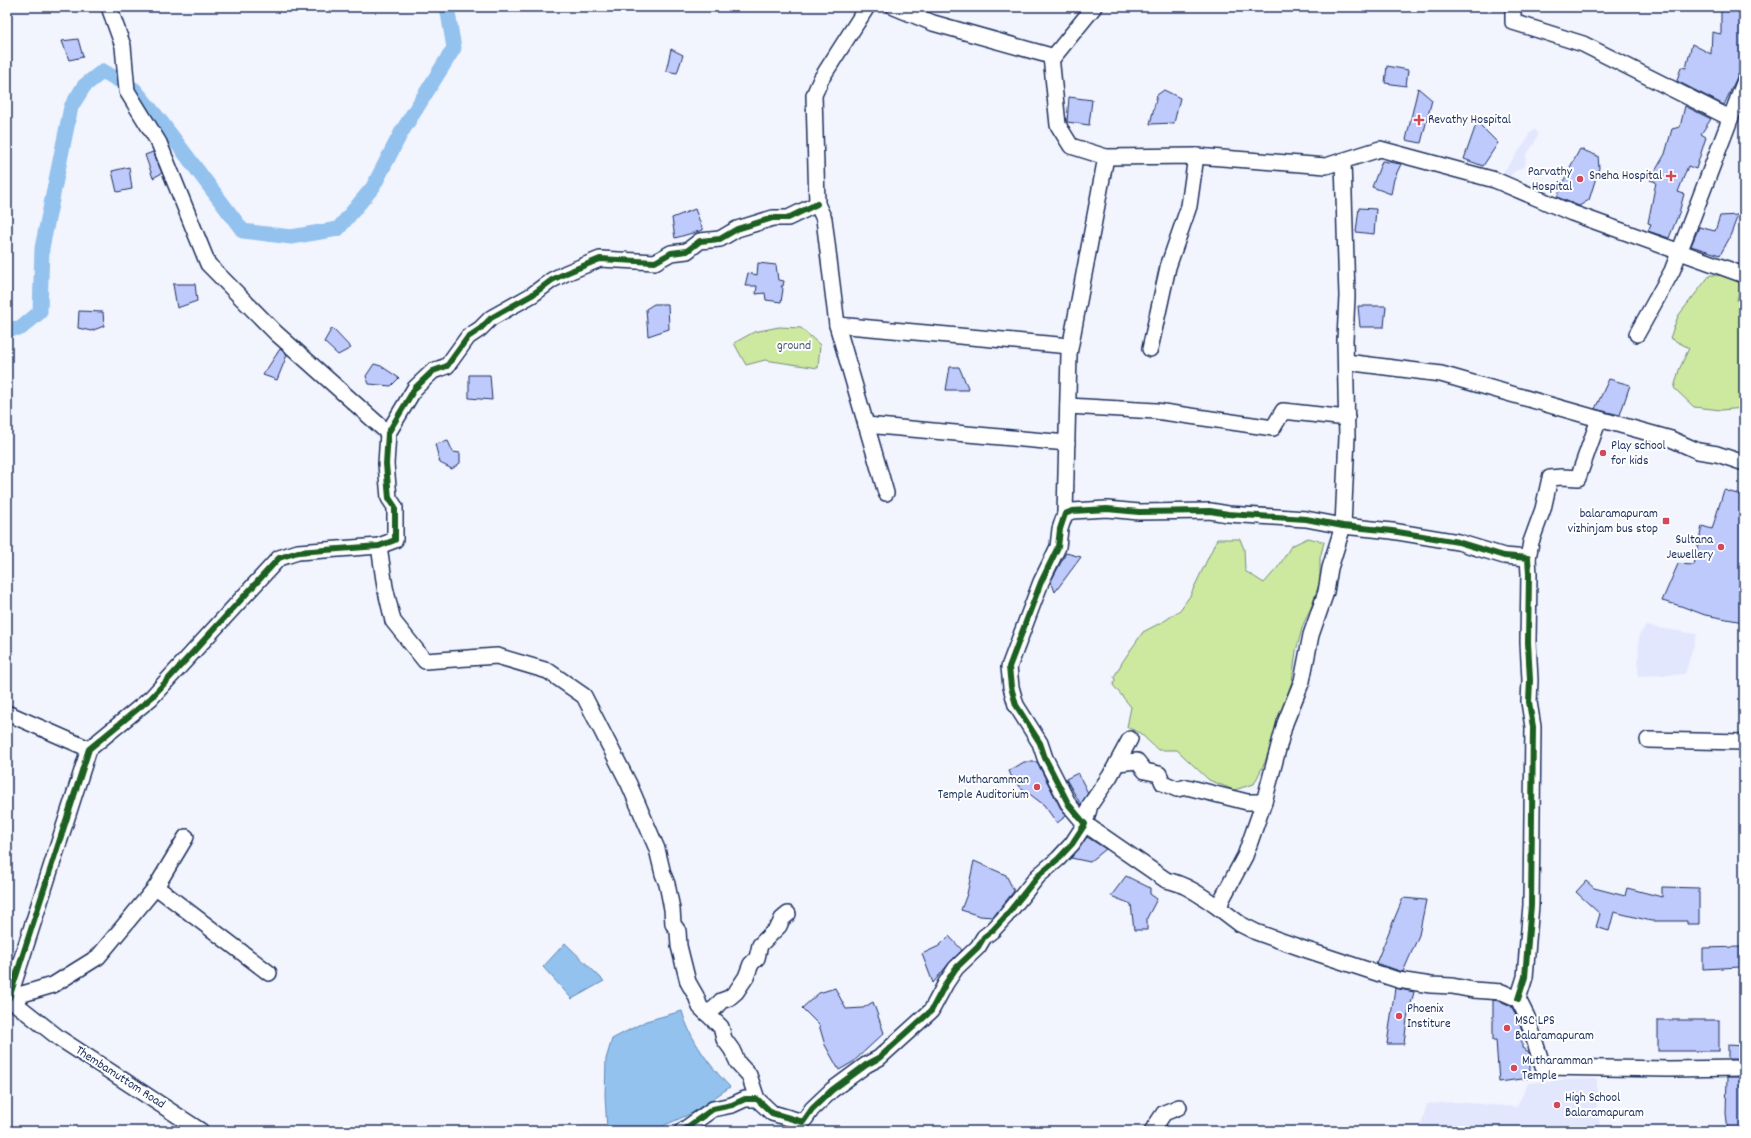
<svg xmlns="http://www.w3.org/2000/svg" width="1751" height="1138" font-family="Dekko,sans-serif">
  <style>
    .built { fill: #e2e7fd }
    .green { fill: #cde89f; stroke: #748c7e }
    .water { fill: #93c2ee; stroke: #6387b4 }
    .lines { fill: none; stroke-linecap: round; stroke-linejoin: round }
    .canal { stroke: #93c2ee; stroke-width: 15 }
    .building { fill: #becafb; stroke: #1b2f5e }
    .minor-casing { stroke: #1b2f5e; stroke-width: 18 }
    .minor { stroke: #fff; stroke-width: 15 }
    .cycleway-casing { stroke: #fff; stroke-width: 8 }
    .cycleway { stroke: #1b5e20; stroke-width: 6 }
    .poi-dot { fill: #d1495b; stroke: #fff; stroke-width: 1.5 }
    .labels { text-anchor: middle; dominant-baseline: central; stroke-width: 4; stroke-linejoin: round; paint-order: stroke }
    .poi-label { font-size: 13px; fill: #1b2f5e; stroke: #fff; text-anchor: start }
    .park-label { font-size: 13px; fill: #485d6e; stroke: #fff }
    .street-label { font-size: 13px; fill: #1b2f5e; stroke: #fff }
  </style>
  <rect width="100%" height="100%" fill="#f2f4fe"/>
  <filter id="ink" filterUnits="userSpaceOnUse"><feTurbulence type="fractalNoise" baseFrequency=".025" numOctaves="2"/><feDisplacementMap in="SourceGraphic" scale="8" xChannelSelector="R" yChannelSelector="G"/><feConvolveMatrix kernelMatrix="1 2 1 2 8 2 1 2 1" color-interpolation-filters="sRGB"/></filter>
  <g filter="url(#ink)">
    <g class="built">
      <path d="M1535,129L1538,135L1534,144L1526,155L1525,166L1514,172L1508,178L1501,175L1527,140L1529,134Z"/>
      <path d="M1646,626L1697,634L1685,674L1638,676L1639,635Z"/>
      <path d="M1597,1079V1114L1602,1131H1419L1427,1104L1456,1102L1517,1107L1528,1083L1557,1080Z"/>
    </g>
    <g class="green">
      <path d="M1710,275L1730,276L1742,281L1737,300L1744,305V408L1721,410L1694,407L1674,388L1679,370L1689,348L1670,338L1678,316Z"/>
      <path d="M779,327L801,328L820,345L818,368L765,360L746,365L734,343L754,332Z"/>
      <path d="M1308,538L1324,542L1320,558V581L1312,605L1303,625L1296,651L1292,681L1265,762L1254,784L1234,790L1209,780L1177,750H1158L1140,733L1127,727L1131,707L1113,685L1115,680L1114,677L1123,661L1143,632L1166,620L1180,610L1190,596L1217,539H1240L1244,549L1245,571L1264,583L1279,566L1291,546Z"/>
    </g>
    <g class="water">
      <path d="M565,943L604,981L572,999L543,967Z"/>
      <path d="M682,1011C690,1040 710,1066 730,1087L692,1113L652,1131H607L605,1095L606,1059L612,1039L646,1021Z"/>
    </g>
    <g class="lines">
      <path class="canal" d="M7,329L21,328L40,312L42,248L71,107L84,86L103,71L135,90L159,119L243,231L291,237L338,229L373,187L401,133L454,48L447,7"/>
    </g>
    <g class="building">
      <path d="M1721,8L1744,13V62L1724,105L1677,81L1681,67L1686,68L1692,44L1711,54L1712,32L1721,34Z"/>
      <path d="M78,39L83,57L69,60L62,41Z"/>
      <path d="M671,49L683,55L677,73L666,71Z"/>
      <path d="M1387,66L1408,70L1406,86L1385,83Z"/>
      <path d="M1418,88L1432,100L1421,143L1406,140Z"/>
      <path d="M1164,90L1180,98L1174,123L1150,124L1157,95Z"/>
      <path d="M1069,97L1092,100L1089,125L1067,122Z"/>
      <path d="M1685,106L1711,119L1701,134L1706,137L1696,169L1688,166L1678,192L1684,194L1679,213L1669,238L1648,231L1651,224L1648,223L1656,182L1650,180L1665,154L1672,129L1680,127Z"/>
      <path d="M1477,122L1498,143L1483,166L1464,159Z"/>
      <path d="M1580,149L1598,156L1599,168L1589,200L1579,206L1557,197L1568,171Z"/>
      <path d="M153,152L162,173L153,178L145,155Z"/>
      <path d="M1382,161L1401,164L1394,179L1391,194L1372,187Z"/>
      <path d="M129,167L132,189L117,192L112,171Z"/>
      <path d="M1359,208L1376,209L1374,234L1356,232Z"/>
      <path d="M695,209L703,230L675,238L672,218Z"/>
      <path d="M1738,215L1729,239L1720,255L1691,246L1699,227L1715,231L1720,216Z"/>
      <path d="M758,263L776,265L778,280L784,281L783,286H781L783,289L781,302L766,300L765,293L756,294L757,286H745L748,273L757,275Z"/>
      <path d="M173,284H195L197,301L177,308Z"/>
      <path d="M654,304H668L669,329L648,336L646,309Z"/>
      <path d="M1358,306H1386L1384,327H1360Z"/>
      <path d="M79,311L103,312L104,326L91,331L78,328Z"/>
      <path d="M332,328L351,348L338,355L324,342Z"/>
      <path d="M280,349L287,355L277,380L263,375Z"/>
      <path d="M374,364L381,366L399,378L391,386L369,384L366,376Z"/>
      <path d="M950,367H959L969,390H946Z"/>
      <path d="M469,375H490L492,400L469,398Z"/>
      <path d="M1609,379L1630,385L1620,415L1595,409Z"/>
      <path d="M448,441L453,452L460,453V463L452,469L440,463L435,444Z"/>
      <path d="M1724,490L1744,496L1743,622L1705,615L1681,606L1662,601L1678,564L1694,565L1702,526L1712,529Z"/>
      <path d="M1066,553L1081,557L1055,592L1051,581Z"/>
      <path d="M1024,762H1037L1061,809L1066,816L1057,823L1044,805L1014,782L1009,771Z"/>
      <path d="M1078,773L1088,793L1081,805L1066,779Z"/>
      <path d="M1087,837L1106,849L1090,862L1071,858Z"/>
      <path d="M974,861L1006,875L1014,891L993,917L980,916L961,910L967,894Z"/>
      <path d="M1126,876L1150,888V894L1157,899L1147,918V930H1134L1131,904L1111,896Z"/>
      <path d="M1586,881L1594,888L1625,896L1627,888L1662,897V887L1699,888V924H1687V921H1651L1614,912L1609,931L1596,927L1600,914L1576,892Z"/>
      <path d="M1403,898L1426,900L1419,935L1403,972L1376,963Z"/>
      <path d="M949,936L962,950L950,962L933,983L922,954L939,946Z"/>
      <path d="M1741,947L1740,967L1703,969V948Z"/>
      <path d="M835,988L846,1009L863,1008L873,1002L884,1033L853,1062L839,1070L825,1045L819,1025L802,1008L819,993Z"/>
      <path d="M1395,988L1414,992L1407,1019L1404,1044H1387Z"/>
      <path d="M1493,1000L1500,1001L1511,1006L1519,1020L1522,1031V1048L1529,1052L1530,1056V1078L1499,1082L1496,1040H1493Z"/>
      <rect x="1658" y="1020" width="61" height="31"/>
      <path d="M1728,1045L1744,1046V1059H1728Z"/>
      <path d="M1727,1077H1744V1131H1728L1726,1113Z"/>
    </g>
    <g class="lines">
      <defs>
        <g id="minor">
          <path d="M109,7L123,46L127,91L159,143L208,264L276,333L388,433"/>
          <path d="M867,7L821,79L814,95L817,204L824,219L837,325L886,493"/>
          <path d="M894,7L933,23L1051,56L1058,125L1071,146L1106,157L1196,156L1326,166L1380,149L1495,180L1572,213L1744,275"/>
          <path d="M1513,7V22L1583,44L1730,118"/>
          <path d="M1051,60L1094,7"/>
          <path d="M1343,161L1347,296L1345,340L1347,437L1343,526L1330,568L1326,592L1311,635L1302,681L1285,723L1264,802L1245,856L1222,899L1219,908L1240,924L1256,932L1304,949L1398,980L1431,985L1452,986L1473,990L1502,992L1518,999L1527,1017L1543,1067L1669,1069L1744,1068"/>
          <path d="M837,325L1070,346"/>
          <path d="M1637,334L1672,271L1744,83"/>
          <path d="M1150,349L1168,267L1189,206L1196,156"/>
          <path d="M1346,362L1441,374L1599,419"/>
          <path d="M1068,406L1156,411L1273,428L1283,411L1347,418"/>
          <path d="M866,425L1067,443"/>
          <path d="M1065,514L1069,354L1106,157"/>
          <path d="M379,546L385,587L393,621L425,661L497,656L548,671L584,696L629,784L657,849L663,874L667,884L672,909L673,924L678,931L679,946L688,982L696,996L700,1007L721,1027L724,1039L732,1050L738,1063L749,1075L757,1099"/>
          <path d="M1528,558L1531,542L1543,509L1550,478L1562,477L1578,478L1599,419L1671,439L1698,451L1717,454L1744,463"/>
          <path d="M7,713L89,749"/>
          <path d="M1130,739L1110,776L1090,805L1085,824L1166,880C1186,884 1202,896 1219,908"/>
          <path d="M1648,740L1744,742"/>
          <path d="M1117,763L1137,761L1145,771L1159,774L1163,783L1177,789L1187,787L1247,802H1264"/>
          <path d="M156,887L186,837"/>
          <path d="M7,997L59,1038L201,1131"/>
          <path d="M9,998L89,749L151,698L279,558L298,552L379,546L395,540V507L389,498L386,464L388,433L415,388L433,371L447,366L468,337L480,329L491,318L532,295L552,280L566,273L600,259L655,262L671,253L687,251L700,241L720,239L737,229L773,218H788L817,204"/>
          <path d="M9,998L53,985L98,957L156,887L269,973"/>
          <path d="M706,1013L715,1008L721,1001L729,998L736,992L746,977L751,964L757,958L760,945L779,926L782,919L788,914"/>
          <path d="M682,1131L713,1109L732,1105L745,1099H757L772,1113L803,1122L812,1109L832,1090L866,1065L879,1058L931,1011L946,983L956,968L978,947L984,937L993,930L1005,917L1038,876L1058,859L1072,844L1085,824L1069,805L1045,758L1040,743L1016,705L1011,687L1009,667L1041,582L1058,547L1060,529L1065,514L1072,511L1107,509L1139,512L1210,511L1228,514L1306,519L1343,526L1392,531L1458,542L1504,556L1528,558L1529,574L1528,642L1530,680L1529,702L1533,727L1531,905L1525,977L1518,999"/>
          <path d="M1152,1131L1164,1113L1179,1107"/>
        </g>
      </defs>
      <use href="#minor" class="minor-casing"/>
      <use href="#minor" class="minor"/>
      <defs>
        <g id="cycleway">
          <path d="M9,998L89,749L151,698L279,558L298,552L379,546L395,540V507L389,498L386,464L388,433L415,388L433,371L447,366L468,337L480,329L491,318L532,295L552,280L566,273L600,259L655,262L671,253L687,251L700,241L720,239L737,229L773,218H788L817,204"/>
          <path d="M682,1131L713,1109L732,1105L745,1099H757L772,1113L803,1122L812,1109L832,1090L866,1065L879,1058L931,1011L946,983L956,968L978,947L984,937L993,930L1005,917L1038,876L1058,859L1072,844L1085,824L1069,805L1045,758L1040,743L1016,705L1011,687L1009,667L1041,582L1058,547L1060,529L1065,514L1072,511L1107,509L1139,512L1210,511L1228,514L1306,519L1343,526L1392,531L1458,542L1504,556L1528,558L1529,574L1528,642L1530,680L1529,702L1533,727L1531,905L1525,977L1518,999"/>
        </g>
      </defs>
      <use href="#cycleway" class="cycleway-casing"/>
      <use href="#cycleway" class="cycleway"/>
    </g>
  </g>
  <g class="poi-dot">
    <path d="M1417 114h4v4h4v4h-4v4h-4v-4h-4v-4h4z"/>
    <path d="M1669 170h4v4h4v4h-4v4h-4v-4h-4v-4h4z"/>
    <circle cx="1580" cy="179" r="4"/>
    <circle cx="1603" cy="453" r="4"/>
    <rect x="1662" y="517" width="8" height="8" rx="2"/>
    <circle cx="1721" cy="547" r="4"/>
    <circle cx="1037" cy="787" r="4"/>
    <circle cx="1399" cy="1016" r="4"/>
    <circle cx="1507" cy="1028" r="4"/>
    <circle cx="1514" cy="1068" r="4"/>
    <circle cx="1557" cy="1105" r="4"/>
  </g>
  <g class="labels">
    <g class="poi-label">
      <text x="1428" y="120">Revathy Hospital</text>
      <text x="1572" y="172" text-anchor="end">Parvathy<tspan x="1572" dy="15">Hospital</tspan></text>
      <text x="1662" y="176" text-anchor="end">Sneha Hospital</text>
      <text x="1611" y="446">Play school<tspan x="1611" dy="15">for kids</tspan></text>
      <text x="1658" y="514" text-anchor="end">balaramapuram<tspan x="1658" dy="15">vizhinjam bus stop</tspan></text>
      <text x="1713" y="540" text-anchor="end">Sultana<tspan x="1713" dy="15">Jewellery</tspan></text>
      <text x="1029" y="780" text-anchor="end">Mutharamman<tspan x="1029" dy="15">Temple Auditorium</tspan></text>
      <text x="1407" y="1009">Phoenix<tspan x="1407" dy="15">Institure</tspan></text>
      <text x="1515" y="1021">MSC LPS<tspan x="1515" dy="15">Balaramapuram</tspan></text>
      <text x="1522" y="1061">Mutharamman<tspan x="1522" dy="15">Temple</tspan></text>
      <text x="1565" y="1098">High School<tspan x="1565" dy="15">Balaramapuram</tspan></text>
    </g>
    <g class="park-label">
      <text x="794" y="346">ground</text>
    </g>
    <g class="street-label">
      <text transform="translate(120 1078) rotate(33)">Thembamuttom Road</text>
    </g>
  </g>
  <rect width="1751" height="1138" fill="none" stroke="#fff" stroke-width="24"/>
  <rect x="12" y="12" width="1727" height="1114" fill="none" stroke="#1b2f5e" stroke-width="1.5" filter="url(#ink)"/>
</svg>
